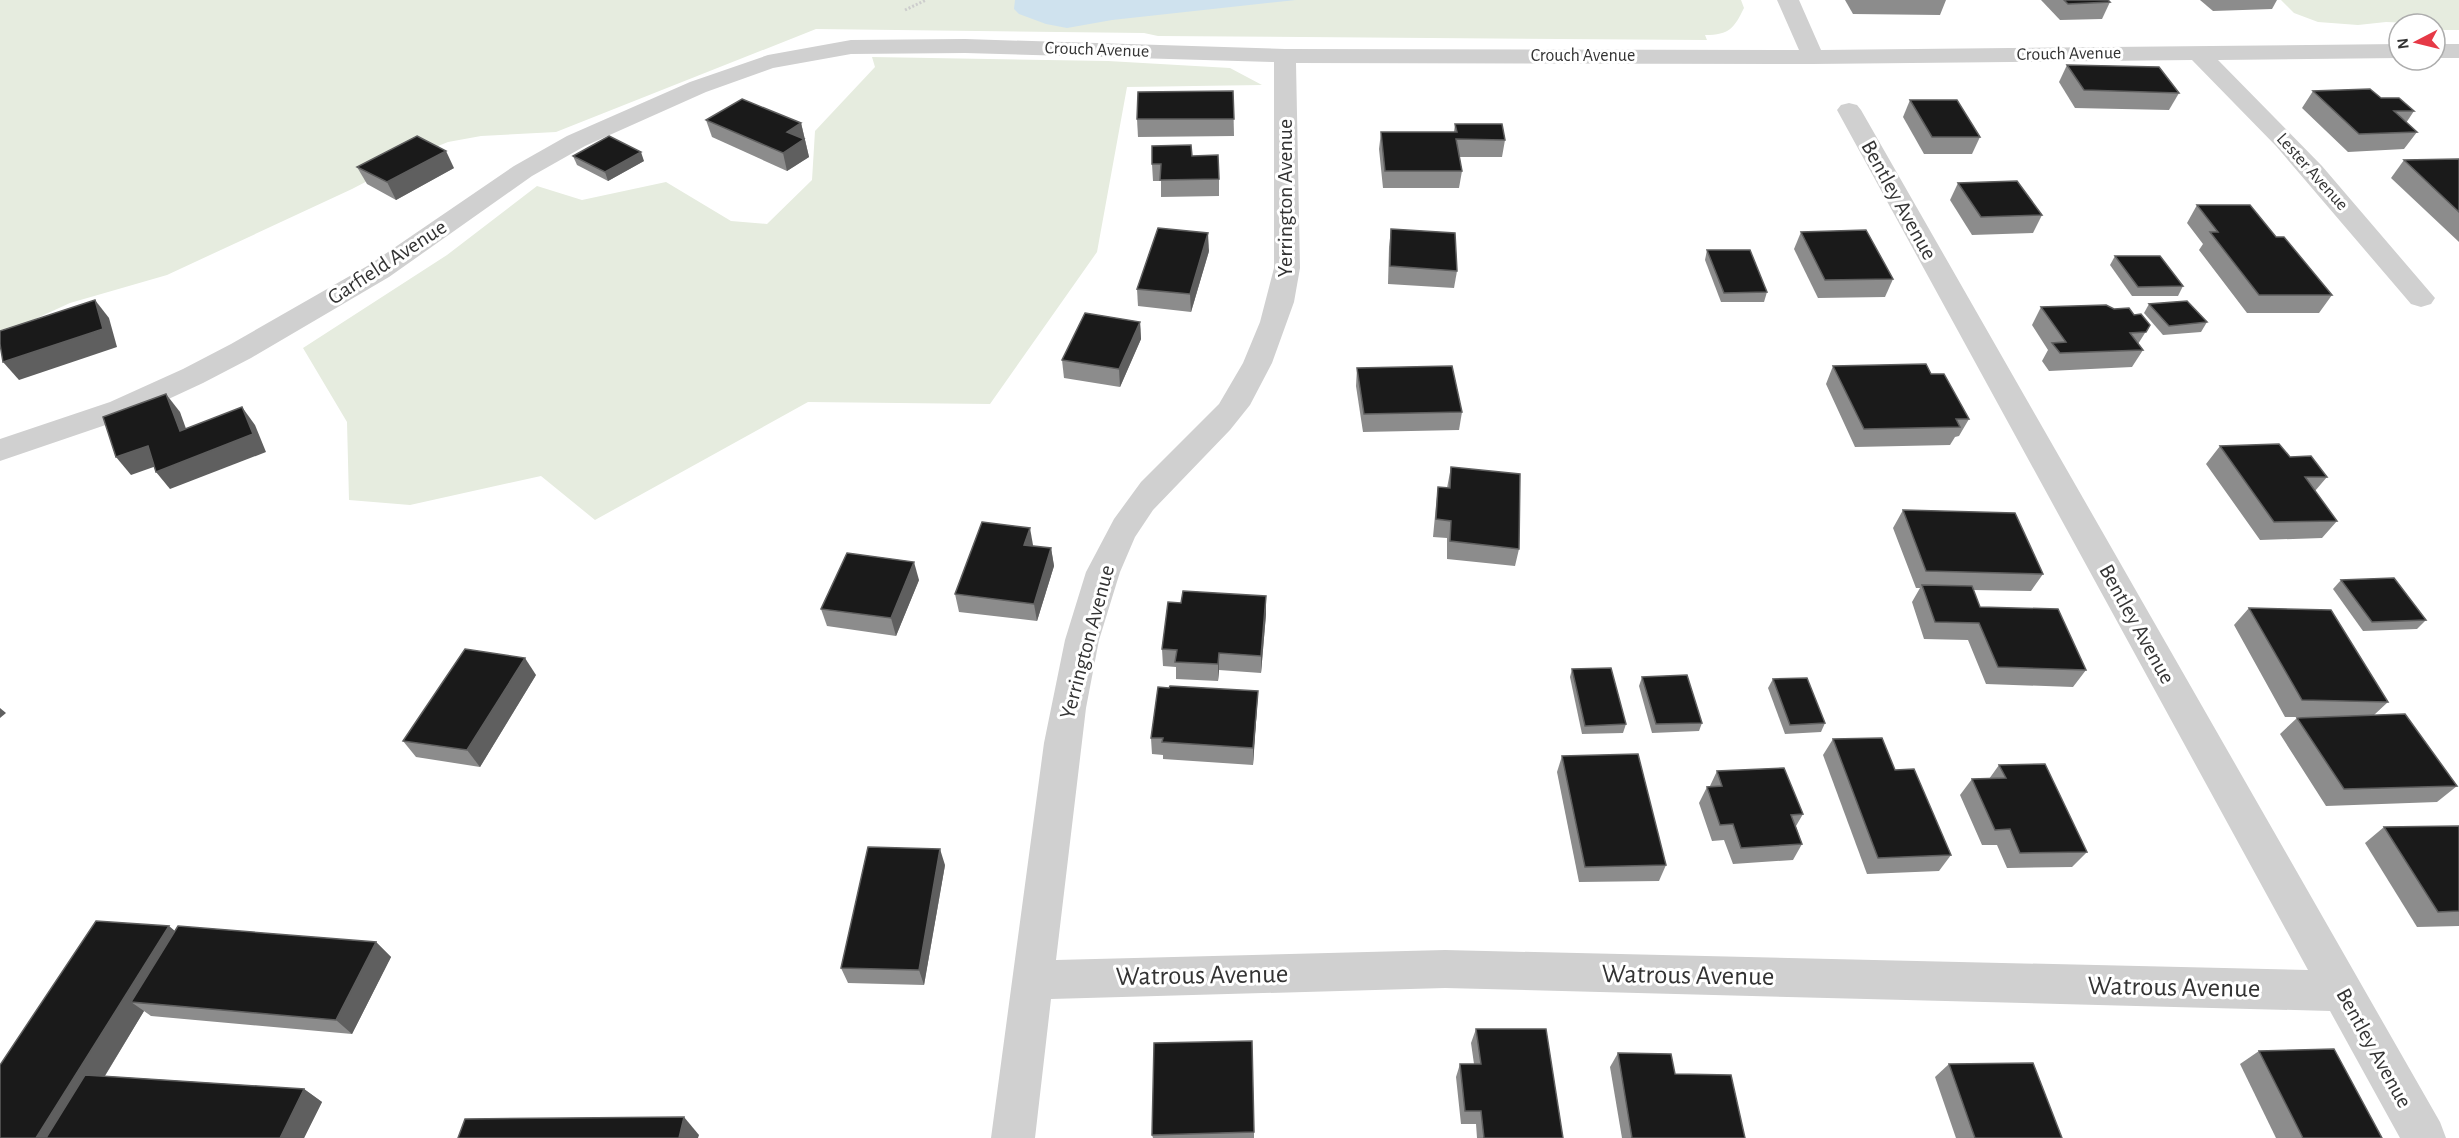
<svg xmlns="http://www.w3.org/2000/svg" width="2459" height="1138" font-family="'Alegreya Sans',sans-serif">
  <style>
    .green { fill: #e6ecdf }
    .water { fill: #cfe2ee }
    .lines { fill: none; stroke-linecap: round; stroke-linejoin: round }
    .path { stroke: #cdcdcd; stroke-width: 3; stroke-dasharray: 2 2; stroke-linecap: butt }
    .street { fill: #d0d0d0; fill-rule: evenodd }
    .wall { fill: #8c8c8c }
    .shaded-wall { fill: #5f5f5f }
    .building { fill: #1a1a1a; stroke: #5f5f5f; stroke-width: 1.5 }
    .labels { text-anchor: middle; dominant-baseline: central; stroke-width: 6; stroke-linejoin: round; paint-order: stroke }
    .far-street-label { font-size: 18px; fill: #333; stroke: #fff }
    .street-label { font-size: 22px; fill: #333; stroke: #fff }
    .near-street-label { font-size: 27px; fill: #333; stroke: #fff }
  </style>
  <rect width="100%" height="100%" fill="#fff"/>
  <g class="green">
    <path d="M0,0H1741L1744,8C1734,28 1730,35 1705,35L1707,40L1158,36L1144,33L816,29L556,132L481,136L448,142L423,152L352,189L167,275L70,303L0,335Z"/>
    <path d="M2281,0H2459V30H2435V24L2386,22L2358,25L2318,22L2294,13Z"/>
    <path d="M872,57L1108,61L1230,68L1262,85L1127,87L1097,252L990,404L808,402L595,520L541,476L410,505L349,500L347,422L303,348L447,255L537,186L582,200L666,182L731,221L767,224L812,180L815,131L875,67Z"/>
  </g>
  <path class="water" d="M1015,0H1296L1112,20L1067,28L1046,24L1019,14L1014,9Z"/>
  <g class="lines">
    <path class="path" d="M905,10L926,0"/>
    <g class="street">
      <path d="M1777,0H1799L1821,50L2399,44V58L2218,60L2322,166L2435,298L2431,304L2421,307L2411,304L2276,146L2192,60L1813,64L1296,63L1300,268L1294,302L1272,363L1250,405L1230,430L1153,510L1135,537L1120,572L1099,640L1086,708L1056,960L1445,950L2308,970L1837,110L1841,105L1849,103L1857,105L1861,110L2440,1122L2446,1138H2400L2330,1011L1445,988L1051,999L1035,1138H991L1044,743L1065,640L1086,572L1114,519L1141,482L1219,404L1243,363L1260,322L1274,268V62L965,53L851,54L773,68L706,92L585,146L532,176L389,277L251,358L203,383L132,416L0,461V439L110,402L183,369L231,344L369,265L514,166L567,136L690,82L768,55L851,40L965,39L1285,49L1799,50Z"/>
      <rect x="2435" y="44" width="24" height="14"/>
    </g>
  </g>
  <g class="wall">
    <path d="M1845,0H1946L1940,15L1853,14Z"/>
    <path d="M2041,0H2108L2110,2L2102,19L2060,20Z"/>
    <path d="M2200,0H2277L2272,9L2213,11Z"/>
    <path d="M2067,65L2179,93L2169,110L2075,108L2059,82Z"/>
    <path d="M1233,91L1234,136L1138,137L1137,119Z"/>
    <path d="M2313,91L2381,98L2414,111L2406,123L2417,132L2404,149L2348,152L2302,108Z"/>
    <path d="M1910,100L1980,137L1972,154H1924L1903,117Z"/>
    <path d="M706,120L801,123L809,157L787,171L712,137Z"/>
    <path d="M1455,124L1505,140L1502,157H1459L1462,171L1459,188H1383L1379,149L1381,132H1454Z"/>
    <path d="M573,156L644,161L608,181L577,165Z"/>
    <path d="M1192,156L1219,179V196L1161,197V181H1153L1152,164Z"/>
    <path d="M2459,159V242L2391,178L2404,160Z"/>
    <path d="M357,167L454,168L396,200L367,184Z"/>
    <path d="M1958,183L2042,215L2033,233L1972,235L1950,200Z"/>
    <path d="M2197,205L2276,237L2332,295L2319,313H2247L2199,250L2203,244L2187,223Z"/>
    <path d="M1391,229L1457,271L1454,288L1388,284L1389,247Z"/>
    <path d="M1801,232L1893,279L1885,297L1818,298L1794,249Z"/>
    <path d="M1707,250L1767,292L1764,302H1721L1705,260Z"/>
    <path d="M1209,251L1191,312L1138,306L1137,289Z"/>
    <path d="M2115,256L2183,286L2178,296H2132L2110,265Z"/>
    <path d="M2149,304L2207,322L2201,332L2163,335L2144,313Z"/>
    <path d="M2041,307L2114,309L2134,315L2150,325L2138,344L2143,350L2132,367L2049,371L2042,361L2048,350L2032,325Z"/>
    <path d="M1140,322L1141,339L1120,387L1064,378L1062,360Z"/>
    <path d="M1833,366L1931,374L1969,419L1959,436L1955,437L1950,445L1855,447L1826,384Z"/>
    <path d="M1357,368L1462,412L1459,430L1363,432L1356,386Z"/>
    <path d="M2220,446L2290,457L2327,477L2315,491L2337,521L2322,538L2260,540L2206,464Z"/>
    <path d="M1451,467L1519,549L1515,566L1447,559V538L1433,537L1436,505L1438,487L1447,488Z"/>
    <path d="M1903,510L2043,574L2031,591L1973,590L1980,607L2086,670L2073,687L1986,684L1968,640L1924,639L1912,602L1920,588H1916L1893,528Z"/>
    <path d="M1033,545V546L1051,548L1054,566L1037,621L959,612L955,594Z"/>
    <path d="M919,580L896,636L827,626L821,609Z"/>
    <path d="M2341,580L2426,620L2417,629L2363,631L2333,589Z"/>
    <path d="M2249,608L2388,702L2374,715L2457,786L2437,802L2326,806L2280,734L2297,718L2309,717H2285L2234,625Z"/>
    <path d="M1266,614L1261,673L1219,670L1218,681L1176,679V667L1163,666L1162,649Z"/>
    <path d="M1572,669L1626,724L1623,733L1582,734L1570,677Z"/>
    <path d="M536,675L480,767L416,757L403,741Z"/>
    <path d="M1642,677L1702,723L1699,731L1652,733L1639,686Z"/>
    <path d="M1773,679L1825,723L1821,732L1785,734L1768,688Z"/>
    <path d="M1258,691L1253,765L1163,759V755L1152,754L1151,738Z"/>
    <path d="M1833,739L1895,770L1951,855L1939,871L1867,874L1823,755Z"/>
    <path d="M1562,756L1666,865L1659,881L1579,882L1557,772Z"/>
    <path d="M1999,765L2087,852L2072,867L2007,868L1997,845H1982L1960,795L1972,779H1989Z"/>
    <path d="M1717,771L1803,814L1796,826L1802,844L1793,860L1733,864L1724,840L1712,841L1699,803L1707,787L1710,786Z"/>
    <path d="M2459,826V926L2417,927L2365,843L2384,827Z"/>
    <path d="M945,865L924,985L848,983L841,968Z"/>
    <path d="M175,932L376,942L391,957L352,1034L151,1016L144,1011L105,1076L304,1089L322,1102L304,1138H0Z"/>
    <path d="M1476,1029L1563,1138H1477L1476,1124H1461L1456,1077L1460,1064H1474L1471,1043Z"/>
    <path d="M2259,1051L2382,1138H2276L2240,1064Z"/>
    <path d="M1618,1053L1675,1074L1745,1138H1622L1610,1067Z"/>
    <path d="M1949,1064L2062,1138H1956L1935,1077Z"/>
    <path d="M1254,1132V1138H1153L1152,1135Z"/>
  </g>
  <g class="shaded-wall">
    <path d="M801,123L809,157L787,171L783,153L787,132Z"/>
    <path d="M446,151L454,168L396,200L387,182Z"/>
    <path d="M641,152L644,161L608,181L605,172Z"/>
    <path d="M1208,233L1209,251L1191,312L1190,294Z"/>
    <path d="M95,300L109,318L117,347L19,380L3,362Z"/>
    <path d="M1140,322L1141,339L1120,387L1119,369Z"/>
    <path d="M166,394L180,412L193,448L180,431Z"/>
    <path d="M242,407L255,425L266,452L170,489L156,472Z"/>
    <path d="M148,446L162,464L131,475L116,457Z"/>
    <path d="M1030,528L1033,545L1027,563L1024,545Z"/>
    <path d="M1051,548L1054,566L1037,621L1034,604Z"/>
    <path d="M914,562L919,580L896,636L891,618Z"/>
    <path d="M1266,596V614L1261,673V656Z"/>
    <path d="M1219,653V670L1218,681V664Z"/>
    <path d="M525,658L536,675L480,767L467,750Z"/>
    <path d="M1258,691L1257,708L1253,765V748Z"/>
    <path d="M0,708L6,713L0,718Z"/>
    <path d="M940,849L945,865L924,985L919,970Z"/>
    <path d="M169,926L187,941L131,1002L144,1011L67,1138H36Z"/>
    <path d="M376,942L391,957L352,1034L336,1020Z"/>
    <path d="M304,1089L322,1102L304,1138H280Z"/>
    <path d="M684,1117L699,1135L698,1138H679Z"/>
  </g>
  <g class="building">
    <path d="M2064,0H2108L2110,2L2068,4Z"/>
    <path d="M2067,65L2159,67L2179,93L2084,90Z"/>
    <path d="M2370,89L2381,98H2399L2414,111H2394L2417,132L2359,134L2313,91Z"/>
    <path d="M1233,91L1234,119H1137L1138,92Z"/>
    <path d="M742,99L801,123L787,132L804,139L783,153L706,120Z"/>
    <path d="M1910,100H1957L1980,137H1932Z"/>
    <path d="M1455,124H1502L1505,140L1456,139L1462,171H1385L1381,132H1457Z"/>
    <path d="M417,136L446,151L387,182L357,167Z"/>
    <path d="M609,136L641,152L605,172L573,156Z"/>
    <path d="M1191,145L1192,156L1218,155L1219,179L1160,180L1161,164H1152V146Z"/>
    <path d="M2459,159V212L2404,160Z"/>
    <path d="M2017,181L2042,215L1981,217L1958,183Z"/>
    <path d="M2197,205H2250L2276,237H2284L2332,295H2259L2210,232H2218Z"/>
    <path d="M1158,228L1208,233L1190,294L1137,289Z"/>
    <path d="M1391,229L1455,233L1457,271L1390,266Z"/>
    <path d="M1866,230L1893,279L1825,280L1801,232Z"/>
    <path d="M1707,250H1750L1767,292L1724,293Z"/>
    <path d="M2115,256H2160L2183,286L2138,287Z"/>
    <path d="M95,300L103,329L3,362L0,344V331Z"/>
    <path d="M2187,301L2207,322L2169,326L2149,304Z"/>
    <path d="M2106,305L2114,309L2129,308L2134,315L2141,314L2150,325L2146,332L2130,333L2143,350L2060,353L2052,343L2066,342L2041,307Z"/>
    <path d="M1085,313L1140,322L1119,369L1062,360Z"/>
    <path d="M1926,364L1931,374H1944L1969,419H1956L1960,427L1864,429L1833,366Z"/>
    <path d="M1452,366L1462,412L1364,414L1357,368Z"/>
    <path d="M166,394L180,431L242,407L253,434L156,472L148,446L116,457L103,417Z"/>
    <path d="M2279,444L2290,457L2311,456L2327,477H2305L2337,521L2274,522L2220,446Z"/>
    <path d="M1451,467L1520,474L1519,549L1450,541L1451,521L1436,519L1438,487L1450,488Z"/>
    <path d="M1903,510L2015,513L2043,574L1926,571Z"/>
    <path d="M982,522L1030,528L1024,545L1051,548L1034,604L955,594Z"/>
    <path d="M847,553L914,562L891,618L821,609Z"/>
    <path d="M2394,578L2426,620L2372,622L2341,580Z"/>
    <path d="M1922,585L1972,586L1980,607L2058,609L2086,670L1998,667L1979,623L1935,622Z"/>
    <path d="M1183,591L1266,596L1261,656L1219,653L1218,664L1175,662L1177,650L1162,649L1168,602L1181,603Z"/>
    <path d="M2249,608L2331,610L2388,702L2302,700Z"/>
    <path d="M465,649L525,658L467,750L403,741Z"/>
    <path d="M1611,668L1626,724L1585,726L1572,669Z"/>
    <path d="M1687,675L1702,723L1656,724L1642,677Z"/>
    <path d="M1807,678L1825,723L1790,725L1773,679Z"/>
    <path d="M1170,686L1258,691L1253,748L1162,742L1163,738H1151L1158,687L1169,688Z"/>
    <path d="M2405,714L2457,786L2344,789L2297,718Z"/>
    <path d="M1882,738L1895,770L1914,769L1951,855L1878,858L1833,739Z"/>
    <path d="M1638,754L1666,865L1585,867L1562,756Z"/>
    <path d="M2045,764L2087,852L2020,853L2010,829L1995,830L1972,779L2006,778L1999,765Z"/>
    <path d="M1784,768L1803,814L1791,815L1802,844L1741,848L1733,824L1720,825L1707,787L1722,786L1717,771Z"/>
    <path d="M2459,826V911L2438,912L2384,827Z"/>
    <path d="M868,847L940,849L919,970L841,968Z"/>
    <path d="M96,921L169,926L36,1138H0V1065Z"/>
    <path d="M178,926L376,942L336,1020L131,1002Z"/>
    <path d="M1476,1029H1546L1563,1138H1484L1481,1111H1465L1460,1064H1481Z"/>
    <path d="M1252,1041L1254,1132L1152,1135L1154,1043Z"/>
    <path d="M2334,1049L2382,1138H2303L2259,1051Z"/>
    <path d="M1618,1053L1671,1054L1675,1074L1731,1075L1745,1138H1632Z"/>
    <path d="M2033,1063L2062,1138H1975L1949,1064Z"/>
    <path d="M85,1075L304,1089L280,1138H46Z"/>
    <path d="M684,1117L679,1138H458L465,1119Z"/>
  </g>
  <g class="labels">
    <g class="far-street-label">
      <text transform="translate(1097 50) rotate(2)">Crouch Avenue</text>
      <text transform="translate(2069 54) rotate(-1)">Crouch Avenue</text>
      <text x="1583" y="56">Crouch Avenue</text>
      <text transform="translate(2312 172) rotate(48)">Lester Avenue</text>
    </g>
    <g class="street-label">
      <text transform="translate(1285 198) rotate(-90)">Yerrington Avenue</text>
      <text transform="translate(1899 200) rotate(61)">Bentley Avenue</text>
      <text transform="translate(387 262) rotate(-33)">Garfield Avenue</text>
      <text transform="translate(2137 624) rotate(61)">Bentley Avenue</text>
      <text transform="translate(1087 642) rotate(-75)">Yerrington Avenue</text>
      <text transform="translate(2374 1048) rotate(61)">Bentley Avenue</text>
    </g>
    <g class="near-street-label">
      <text transform="translate(1202 975) rotate(-1)">Watrous Avenue</text>
      <text transform="translate(1688 975) rotate(1)">Watrous Avenue</text>
      <text transform="translate(2174 987) rotate(1)">Watrous Avenue</text>
    </g>
  </g>
  <g transform="translate(2417 42) rotate(263)"><circle r="28" fill="#ffffff" stroke="#adadad" stroke-width="1.5"/>
  <path d="M0-4.5L10 22L0 15L-10 22Z" fill="#e63946"/>
  <text y="-9" font-size="16" font-weight="bold" text-anchor="middle" fill="#333333">N</text>
  </g>
</svg>
